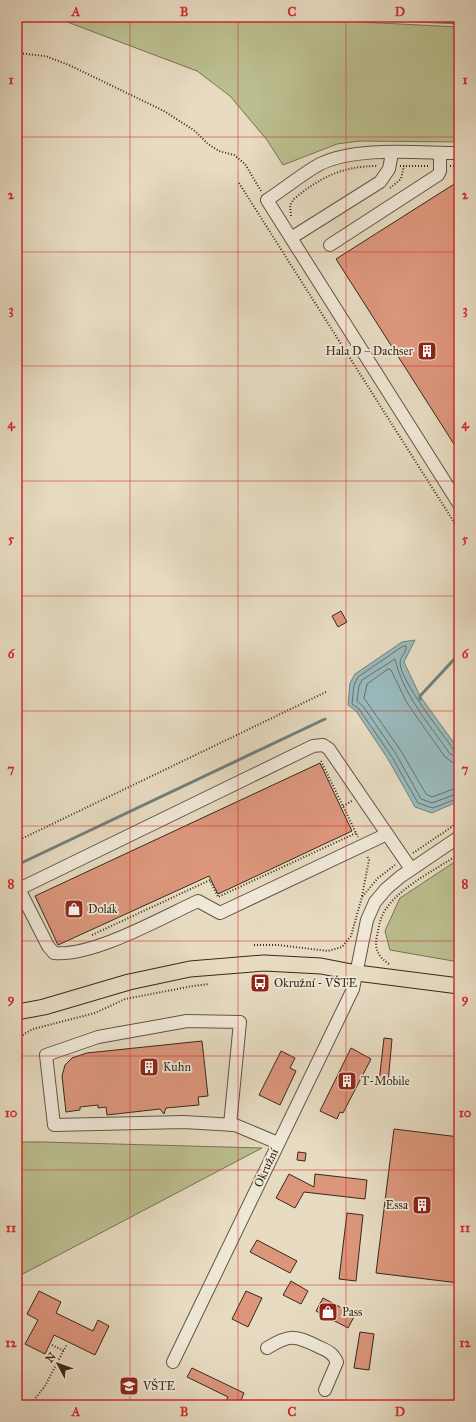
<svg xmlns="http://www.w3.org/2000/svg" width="476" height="1422" font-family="'IM FELL Great Primer',serif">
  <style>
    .green { fill: #bbbe8f; stroke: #787454 }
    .water { fill: #98b9bb; stroke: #71807b }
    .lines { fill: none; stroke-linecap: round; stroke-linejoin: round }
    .shore { stroke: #67726a; stroke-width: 1 }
    .stream { stroke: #71807b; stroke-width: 3 }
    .building { fill: #dc967c; stroke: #362a1a }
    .minor-casing { stroke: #625644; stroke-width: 14 }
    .major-casing { stroke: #362a1a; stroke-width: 17 }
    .path { stroke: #362a1a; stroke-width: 2; stroke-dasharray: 1 2; stroke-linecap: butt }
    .minor { stroke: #efe8d7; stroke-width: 12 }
    .major { stroke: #e7dbc2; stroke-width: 15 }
    .grid { fill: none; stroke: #d62828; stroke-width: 1; stroke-opacity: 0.55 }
    .labels { text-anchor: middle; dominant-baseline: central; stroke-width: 3.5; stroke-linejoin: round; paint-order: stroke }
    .poi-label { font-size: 12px; fill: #362a1a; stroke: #efe8d7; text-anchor: start }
    .street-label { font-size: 12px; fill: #362a1a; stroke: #efe8d7 }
    .neatline { fill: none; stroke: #d62828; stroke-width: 1.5 }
    .grid-label { font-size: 13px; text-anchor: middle; font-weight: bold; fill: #d62828 }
  </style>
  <rect width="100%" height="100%" fill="#e7dbc2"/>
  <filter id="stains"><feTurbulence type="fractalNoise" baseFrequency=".005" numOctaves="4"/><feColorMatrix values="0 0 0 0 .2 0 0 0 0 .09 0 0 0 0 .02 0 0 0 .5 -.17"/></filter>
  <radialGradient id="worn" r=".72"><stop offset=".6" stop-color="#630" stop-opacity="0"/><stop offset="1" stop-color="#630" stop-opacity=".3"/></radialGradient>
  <g class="green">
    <path d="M54,17H262L459,27V142L360,141L337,144L283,165L267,140L230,96L197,71Z"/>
    <path d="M459,859V962L390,950L385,931L400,898Z"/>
    <path d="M17,1142H43L262,1148L17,1277Z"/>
  </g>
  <path class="water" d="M415,640L404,662L420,696L459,750V801L432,813L415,807L388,759L356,711L348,705L350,683L355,674L402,642Z"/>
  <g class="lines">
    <g class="shore">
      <path d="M459,752L454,750C442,733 401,682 400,663C400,657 407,652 406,646H403L358,677L354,685L352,704L359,709L392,757L418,803L433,808L459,798"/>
      <path d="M459,757L450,754C429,724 403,694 395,659L362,680L359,686L357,701L363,706L396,754L421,799L432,803L459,793"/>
      <path d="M459,763L452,762L445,757L407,703L391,670L388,669L367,684L364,698L401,751L426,794L432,797L459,787"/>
    </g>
    <g class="stream">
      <path d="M331,17L459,23"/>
      <path d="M420,699V696L459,654"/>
      <path d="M17,865L325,719"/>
    </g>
  </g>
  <g class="building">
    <path d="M459,181V452L336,259Z"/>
    <path d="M341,611L347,622L338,627L332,616Z"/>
    <path d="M320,763L352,831L218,894L209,876L58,945L35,896Z"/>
    <path d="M384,1038L392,1039L388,1083L379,1082Z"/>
    <path d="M202,1041L208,1096L198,1097L199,1105L166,1108L164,1114L160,1109L107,1115L106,1107L98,1108V1105L80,1107V1110L66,1112L62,1076L65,1065L72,1058L87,1053Z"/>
    <path d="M351,1048L371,1059L343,1113L340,1112L337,1119L320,1111Z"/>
    <path d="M281,1051L295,1058L290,1068L296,1071L280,1105L259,1095Z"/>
    <path d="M394,1129L459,1137V1283L376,1273Z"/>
    <path d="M298,1152L306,1153L305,1161L297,1160Z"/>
    <path d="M289,1174L314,1187L315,1174L367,1180L365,1199L304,1192L295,1208L276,1198Z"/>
    <path d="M347,1213L363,1215L356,1281L339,1279Z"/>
    <path d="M257,1240L297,1261L290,1273L250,1252Z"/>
    <path d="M291,1281L308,1291L301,1304L283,1295Z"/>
    <path d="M39,1291L61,1302L56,1313L93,1331L98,1320L109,1326L95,1355L54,1335L45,1354L25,1344L38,1320L27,1314Z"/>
    <path d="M246,1291L262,1298L248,1327L232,1319Z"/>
    <path d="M323,1298L355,1315L348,1328L316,1311Z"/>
    <path d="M360,1332L374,1334L369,1370L354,1368Z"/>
    <path d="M192,1368L244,1393L239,1405H224L228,1397L187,1377Z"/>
  </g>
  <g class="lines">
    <defs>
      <g id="minor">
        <path d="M459,153C418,153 357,146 320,164C302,174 284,189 267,200L459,504"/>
        <path d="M291,238L380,182L389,169L392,153"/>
        <path d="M330,245L438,175L440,171V153"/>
        <path d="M387,834L220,913L198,901C161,918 93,957 54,953L48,946L19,889L313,746L323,745L329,749L411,869"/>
        <path d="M230,1125L240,1022L187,1021L98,1037L46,1055L54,1125L184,1122L235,1125L278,1143"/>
        <path d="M267,1348C290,1334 295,1335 319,1347C328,1351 333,1353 337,1362L325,1390"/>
        <path d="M173,1362L353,989L367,920L375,902L386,889L400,877L459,837"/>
      </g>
      <path id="major" d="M17,1012L44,1007L129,982L190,969L264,963L321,966L357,973L459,986"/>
    </defs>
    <use href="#minor" class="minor-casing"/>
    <use href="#major" class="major-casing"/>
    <g class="path">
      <path d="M17,53L45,56L69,65L164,111L195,131L208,144L219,151L234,155L245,164L261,191"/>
      <path d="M400,166H430"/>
      <path d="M450,166H459"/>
      <path d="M239,183L459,530"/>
      <path d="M390,188L401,179L404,166"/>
      <path d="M291,216L290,205L294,199C320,177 343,166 378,166"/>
      <path d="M321,761L358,837"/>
      <path d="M343,806L352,801"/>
      <path d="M17,841L326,692"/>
      <path d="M413,853L459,822"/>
      <path d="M362,896L369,860L367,856"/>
      <path d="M92,935L210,880L218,897L356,833"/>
      <path d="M254,945H278L328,951L342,947L351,936L362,897L378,878L395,865"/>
      <path d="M389,964C378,957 374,948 377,936C379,927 380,917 386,909C400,887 437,869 459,854"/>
      <path d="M17,1042L24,1034L33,1029L95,1013L125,999L193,986L209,984"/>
      <path d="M52,1345L64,1351"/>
      <path d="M30,1405L45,1386L67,1344"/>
      <path d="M123,1405L125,1399"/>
    </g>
    <use href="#minor" class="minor"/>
    <use href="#major" class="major"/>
  </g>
  <path class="grid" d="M130,17V1405M238,17V1405M346,17V1405M17,137H459M17,252H459M17,366H459M17,481H459M17,596H459M17,711H459M17,826H459M17,941H459M17,1056H459M17,1170H459M17,1285H459"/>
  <defs>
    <symbol id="building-square" viewBox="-11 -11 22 22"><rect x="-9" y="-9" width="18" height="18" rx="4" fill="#8f2418" stroke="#efe8d7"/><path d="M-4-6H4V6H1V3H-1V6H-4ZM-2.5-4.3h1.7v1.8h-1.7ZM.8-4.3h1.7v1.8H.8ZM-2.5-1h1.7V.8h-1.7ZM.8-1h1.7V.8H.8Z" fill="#fff"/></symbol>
    <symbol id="shop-square" viewBox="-11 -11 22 22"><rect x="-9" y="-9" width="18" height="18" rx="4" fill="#8f2418" stroke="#efe8d7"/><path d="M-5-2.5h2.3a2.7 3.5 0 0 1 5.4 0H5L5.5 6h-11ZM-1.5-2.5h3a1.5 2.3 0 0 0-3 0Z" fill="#fff"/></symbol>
    <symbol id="bus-square" viewBox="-11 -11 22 22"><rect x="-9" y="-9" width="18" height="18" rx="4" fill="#8f2418" stroke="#efe8d7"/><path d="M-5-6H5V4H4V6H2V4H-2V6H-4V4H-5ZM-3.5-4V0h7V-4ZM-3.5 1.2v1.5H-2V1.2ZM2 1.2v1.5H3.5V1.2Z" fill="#fff"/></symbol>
    <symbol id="university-square" viewBox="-11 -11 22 22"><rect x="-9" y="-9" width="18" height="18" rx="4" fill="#8f2418" stroke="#efe8d7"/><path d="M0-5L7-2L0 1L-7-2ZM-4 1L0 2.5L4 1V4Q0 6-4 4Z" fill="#fff"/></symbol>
  </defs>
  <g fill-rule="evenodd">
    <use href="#building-square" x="416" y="340" width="22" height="22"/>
    <use href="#shop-square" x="63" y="898" width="22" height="22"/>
    <use href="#bus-square" x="249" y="972" width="22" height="22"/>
    <use href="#building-square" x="138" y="1056" width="22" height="22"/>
    <use href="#building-square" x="336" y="1070" width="22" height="22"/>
    <use href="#building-square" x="411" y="1194" width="22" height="22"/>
    <use href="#shop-square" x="317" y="1301" width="22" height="22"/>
    <use href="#university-square" x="118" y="1375" width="22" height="22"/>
  </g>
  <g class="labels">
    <g class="poi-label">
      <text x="413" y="351" text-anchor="end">Hala D – Dachser</text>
      <text x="88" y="909">Dolák</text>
      <text x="274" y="983">Okružní - VŠTE</text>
      <text x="163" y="1067">Kuhn</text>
      <text x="361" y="1081">T-Mobile</text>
      <text x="408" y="1205" text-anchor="end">Essa</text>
      <text x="342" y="1312">Pass</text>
      <text x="143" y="1386">VŠTE</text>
    </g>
    <g class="street-label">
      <text transform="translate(266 1168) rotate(-65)">Okružní</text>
    </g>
  </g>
  <rect width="476" height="1422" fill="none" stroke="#e7dbc2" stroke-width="44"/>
  <g transform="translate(58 1364) rotate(311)" stroke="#efe8d7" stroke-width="3" paint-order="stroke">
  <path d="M0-3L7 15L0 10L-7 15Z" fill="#362a1a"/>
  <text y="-6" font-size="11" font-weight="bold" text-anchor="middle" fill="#362a1a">N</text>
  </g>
  <rect x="22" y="22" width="432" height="1378" class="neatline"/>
  <g class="grid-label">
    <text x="76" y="16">A</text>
    <text x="184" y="16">B</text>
    <text x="292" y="16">C</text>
    <text x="400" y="16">D</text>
    <text x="11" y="84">1</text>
    <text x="465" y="84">1</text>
    <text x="11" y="199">2</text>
    <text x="465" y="199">2</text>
    <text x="11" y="314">3</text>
    <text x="465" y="314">3</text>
    <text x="11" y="428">4</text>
    <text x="465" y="428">4</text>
    <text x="11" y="543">5</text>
    <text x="465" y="543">5</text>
    <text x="11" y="658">6</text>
    <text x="465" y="658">6</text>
    <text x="11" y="773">7</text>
    <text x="465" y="773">7</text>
    <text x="11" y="888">8</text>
    <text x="465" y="888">8</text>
    <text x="11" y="1003">9</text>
    <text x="465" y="1003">9</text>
    <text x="11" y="1117">10</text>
    <text x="465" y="1117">10</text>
    <text x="11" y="1232">11</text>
    <text x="465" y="1232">11</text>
    <text x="11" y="1347">12</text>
    <text x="465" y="1347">12</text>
    <text x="76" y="1416">A</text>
    <text x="184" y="1416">B</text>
    <text x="292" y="1416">C</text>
    <text x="400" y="1416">D</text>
  </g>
  <rect width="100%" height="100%" filter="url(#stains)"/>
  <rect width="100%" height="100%" fill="url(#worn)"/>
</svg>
